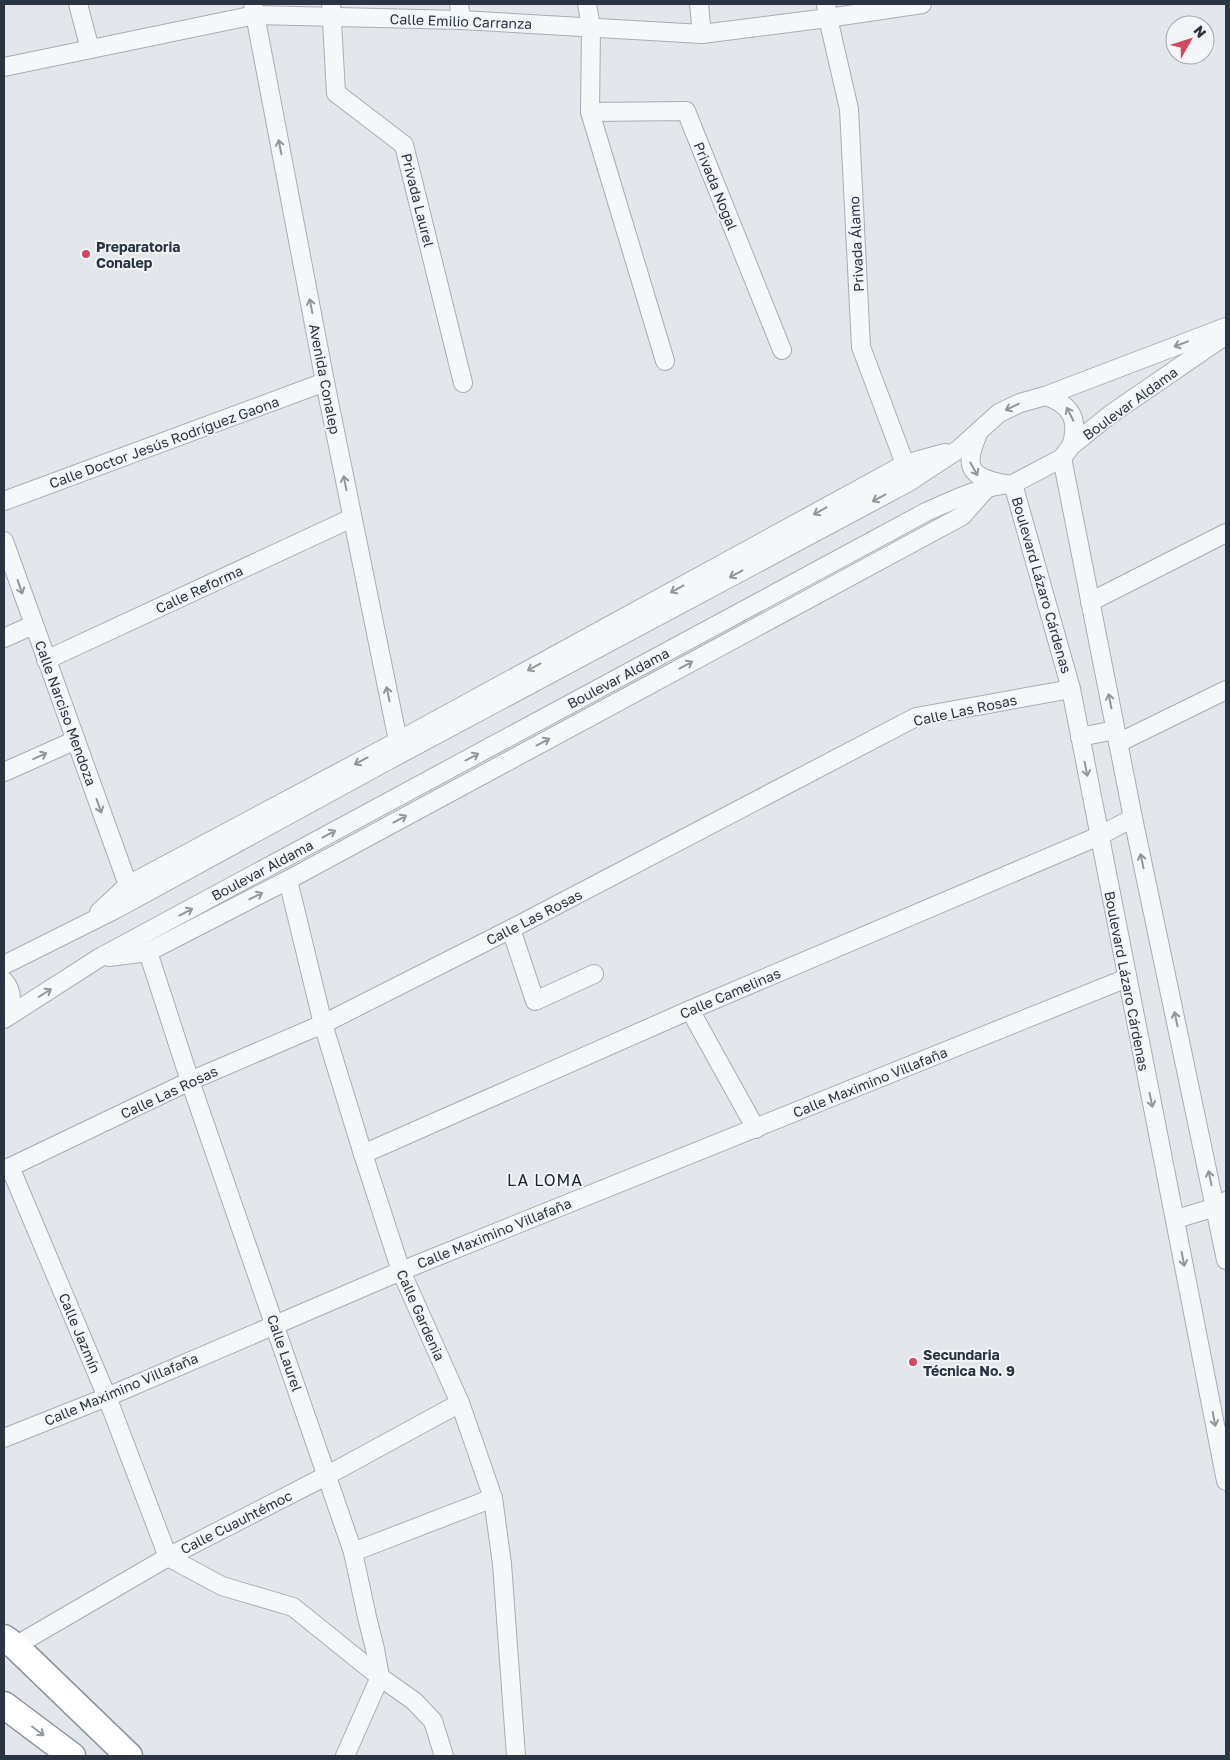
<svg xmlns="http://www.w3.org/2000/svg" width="1230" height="1760" font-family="'Golos Text',sans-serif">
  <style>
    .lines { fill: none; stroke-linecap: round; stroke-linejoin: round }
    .minor-casing { stroke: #a8adb5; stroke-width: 20 }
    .highway-casing { stroke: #8a94a2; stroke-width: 29 }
    .minor { stroke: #f6f7f9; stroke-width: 18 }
    .highway { stroke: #fff; stroke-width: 26 }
    .oneway { stroke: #90969e }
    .oneway2 { stroke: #949aa1 }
    .poi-dot { fill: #d04860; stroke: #f3f5f8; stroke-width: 2 }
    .labels { text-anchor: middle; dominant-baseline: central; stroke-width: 4; stroke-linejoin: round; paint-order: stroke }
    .street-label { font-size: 14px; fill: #2a3443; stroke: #f3f5f8 }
    .poi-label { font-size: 14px; font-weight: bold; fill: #2a3443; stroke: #f3f5f8; text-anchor: start }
    .quarter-label { font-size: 16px; letter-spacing: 1px; fill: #1c2534; stroke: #f3f5f8 }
  </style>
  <rect width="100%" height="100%" fill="#e3e6eb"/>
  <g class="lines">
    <defs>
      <g id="minor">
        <path d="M78,4L90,49"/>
        <path d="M253,4L325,382L398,741"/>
        <path d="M331,4L336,93L404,145L463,383"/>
        <path d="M459,4L461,20"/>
        <path d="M587,4L591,27L590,112L665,361"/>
        <path d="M699,4L702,34"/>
        <path d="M826,4L828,18L849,109L861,347L905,464"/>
        <path d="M4,67L255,15L461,20L702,34L828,18L922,4"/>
        <path d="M590,112L686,111L782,350"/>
        <path d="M1045,396C1071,404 1080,420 1071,446"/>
        <path d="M978,434C963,468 970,477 1005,484"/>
        <path d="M1062,458L1133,818L1226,1260"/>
        <path d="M1013,484L1071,689L1226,1481"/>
        <path d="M4,501L325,382"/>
        <path d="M4,541L128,885"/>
        <path d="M1090,602L1226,533"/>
        <path d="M4,638L33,625"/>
        <path d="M46,660L352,518"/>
        <path d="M1080,737L1115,730"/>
        <path d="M1118,743L1226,690"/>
        <path d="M4,772L76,740"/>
        <path d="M288,880L323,1024L363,1154L401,1271L460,1403L493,1498L502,1564L516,1756"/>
        <path d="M99,912L128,885L398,741L905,464L945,453"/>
        <path d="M511,929L535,1001L594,974"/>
        <path d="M148,952L190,1081L353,1552L367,1617L375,1649L380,1677L345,1756"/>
        <path d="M109,957L148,952L288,880L962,516L985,490"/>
        <path d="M4,965L116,909L387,761L909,482L959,449L999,413L1020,403L1045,396L1226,327"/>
        <path d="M4,981C14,992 12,1004 7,1016"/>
        <path d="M690,1010L756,1129"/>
        <path d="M4,1019L99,958L926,512C953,500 983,485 1013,484L1062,458L1071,446L1111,414L1226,335"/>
        <path d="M363,1154L690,1010L1099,836L1133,818"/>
        <path d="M10,1167L107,1397L168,1557L222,1586L293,1607L380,1677L414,1701L433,1721L444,1756"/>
        <path d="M4,1170L190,1081L323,1024L511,929L916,717L1071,689"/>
        <path d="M1176,1219L1216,1207L1226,1201"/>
        <path d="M4,1438L107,1397L401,1271L1127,978"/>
        <path d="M353,1552L493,1498"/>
        <path d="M15,1646L168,1557L326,1476L460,1403"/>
      </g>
      <g id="highway">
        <path d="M4,1638L15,1646L129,1756"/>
        <path d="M4,1705L72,1756"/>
      </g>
    </defs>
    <use href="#minor" class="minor-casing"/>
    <use href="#highway" class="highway-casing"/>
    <use href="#minor" class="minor"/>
    <use href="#highway" class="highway"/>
  </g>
  <defs><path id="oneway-shaft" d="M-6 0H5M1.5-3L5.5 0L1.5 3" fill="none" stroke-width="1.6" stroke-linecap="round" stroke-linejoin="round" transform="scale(1.25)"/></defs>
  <g class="oneway">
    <use href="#oneway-shaft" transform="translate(280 147) rotate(-101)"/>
    <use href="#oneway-shaft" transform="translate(311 306) rotate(-101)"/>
    <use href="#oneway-shaft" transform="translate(1181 344) rotate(159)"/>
    <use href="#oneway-shaft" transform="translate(1012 407) rotate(154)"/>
    <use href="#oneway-shaft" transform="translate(1070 414) rotate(-117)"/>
    <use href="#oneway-shaft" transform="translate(974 469) rotate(61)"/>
    <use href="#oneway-shaft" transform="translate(345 483) rotate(-101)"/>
    <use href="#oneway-shaft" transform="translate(879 498) rotate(152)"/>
    <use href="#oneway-shaft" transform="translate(820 511) rotate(151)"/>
    <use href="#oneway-shaft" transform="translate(736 574) rotate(152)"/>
    <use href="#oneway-shaft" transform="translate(20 587) rotate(71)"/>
    <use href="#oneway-shaft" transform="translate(677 589) rotate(151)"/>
    <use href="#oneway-shaft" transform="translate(686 665) rotate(-28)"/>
    <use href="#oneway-shaft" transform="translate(534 667) rotate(151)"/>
    <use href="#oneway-shaft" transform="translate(388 694) rotate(-102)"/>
    <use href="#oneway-shaft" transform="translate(1110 701) rotate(-101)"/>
    <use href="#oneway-shaft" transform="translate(543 742) rotate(-28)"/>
    <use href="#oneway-shaft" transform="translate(40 756) rotate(-24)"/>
    <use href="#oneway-shaft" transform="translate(472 757) rotate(-28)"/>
    <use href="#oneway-shaft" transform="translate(361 761) rotate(152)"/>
    <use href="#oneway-shaft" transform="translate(1086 769) rotate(79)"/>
    <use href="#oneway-shaft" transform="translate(99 806) rotate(70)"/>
    <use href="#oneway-shaft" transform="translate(400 819) rotate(-28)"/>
    <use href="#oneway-shaft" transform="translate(329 834) rotate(-28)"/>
    <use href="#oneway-shaft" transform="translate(1142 861) rotate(-102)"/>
    <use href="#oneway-shaft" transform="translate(256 896) rotate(-27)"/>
    <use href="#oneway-shaft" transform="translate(186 912) rotate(-28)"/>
    <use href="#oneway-shaft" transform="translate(45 993) rotate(-32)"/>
    <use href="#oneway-shaft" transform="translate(1176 1019) rotate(-102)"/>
    <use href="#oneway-shaft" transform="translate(1151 1100) rotate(78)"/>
    <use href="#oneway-shaft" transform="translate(1210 1178) rotate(-102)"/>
    <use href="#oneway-shaft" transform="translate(1183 1259) rotate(79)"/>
    <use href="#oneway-shaft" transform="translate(1214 1419) rotate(79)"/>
  </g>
  <use class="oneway2" href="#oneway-shaft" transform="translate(38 1731) rotate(37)"/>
  <g class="poi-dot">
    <circle cx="86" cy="254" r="5"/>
    <circle cx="913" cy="1362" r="5"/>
  </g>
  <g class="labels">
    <g class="street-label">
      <text transform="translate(461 21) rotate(2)">Calle Emilio Carranza</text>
      <text transform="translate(716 186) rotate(68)">Privada Nogal</text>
      <text transform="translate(418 200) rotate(76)">Privada Laurel</text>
      <text transform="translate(856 244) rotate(-93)">Privada Álamo</text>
      <text transform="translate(325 379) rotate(79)">Avenida Conalep</text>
      <text transform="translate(1130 403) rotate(-36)">Boulevar Aldama</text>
      <text transform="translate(164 442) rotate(-20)">Calle Doctor Jesús Rodríguez Gaona</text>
      <text transform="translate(1042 585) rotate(74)">Boulevard Lázaro Cárdenas</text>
      <text transform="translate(199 589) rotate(-25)">Calle Reforma</text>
      <text transform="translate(618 678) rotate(-28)">Boulevar Aldama</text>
      <text transform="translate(965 710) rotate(-12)">Calle Las Rosas</text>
      <text transform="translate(66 713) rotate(70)">Calle Narciso Mendoza</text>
      <text transform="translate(262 870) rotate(-28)">Boulevar Aldama</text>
      <text transform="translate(534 917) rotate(-27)">Calle Las Rosas</text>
      <text transform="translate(1127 981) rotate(79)">Boulevard Lázaro Cárdenas</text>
      <text transform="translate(730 993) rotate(-23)">Calle Camelinas</text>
      <text transform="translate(870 1082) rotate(-22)">Calle Maximino Villafaña</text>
      <text transform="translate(169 1092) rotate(-25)">Calle Las Rosas</text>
      <text transform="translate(494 1233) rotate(-22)">Calle Maximino Villafaña</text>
      <text transform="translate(421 1315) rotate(66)">Calle Gardenia</text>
      <text transform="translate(80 1333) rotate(67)">Calle Jazmín</text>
      <text transform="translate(285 1353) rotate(71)">Calle Laurel</text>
      <text transform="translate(121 1389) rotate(-23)">Calle Maximino Villafaña</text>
      <text transform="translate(236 1522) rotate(-27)">Calle Cuauhtémoc</text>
    </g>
    <g class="poi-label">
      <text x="96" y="246">Preparatoria<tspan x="96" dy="16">Conalep</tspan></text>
      <text x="923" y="1354">Secundaria<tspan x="923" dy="16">Técnica No. 9</tspan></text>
    </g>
    <g class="quarter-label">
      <text x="545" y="1180">LA LOMA</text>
    </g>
  </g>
  <rect width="1230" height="1760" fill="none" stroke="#2a3443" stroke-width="10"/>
  <g transform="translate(1190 40) rotate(51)"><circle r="24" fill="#f3f5f8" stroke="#a3a8b0"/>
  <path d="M0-4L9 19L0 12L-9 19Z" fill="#d04860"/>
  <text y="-8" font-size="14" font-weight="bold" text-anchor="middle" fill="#2a3443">N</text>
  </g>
</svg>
